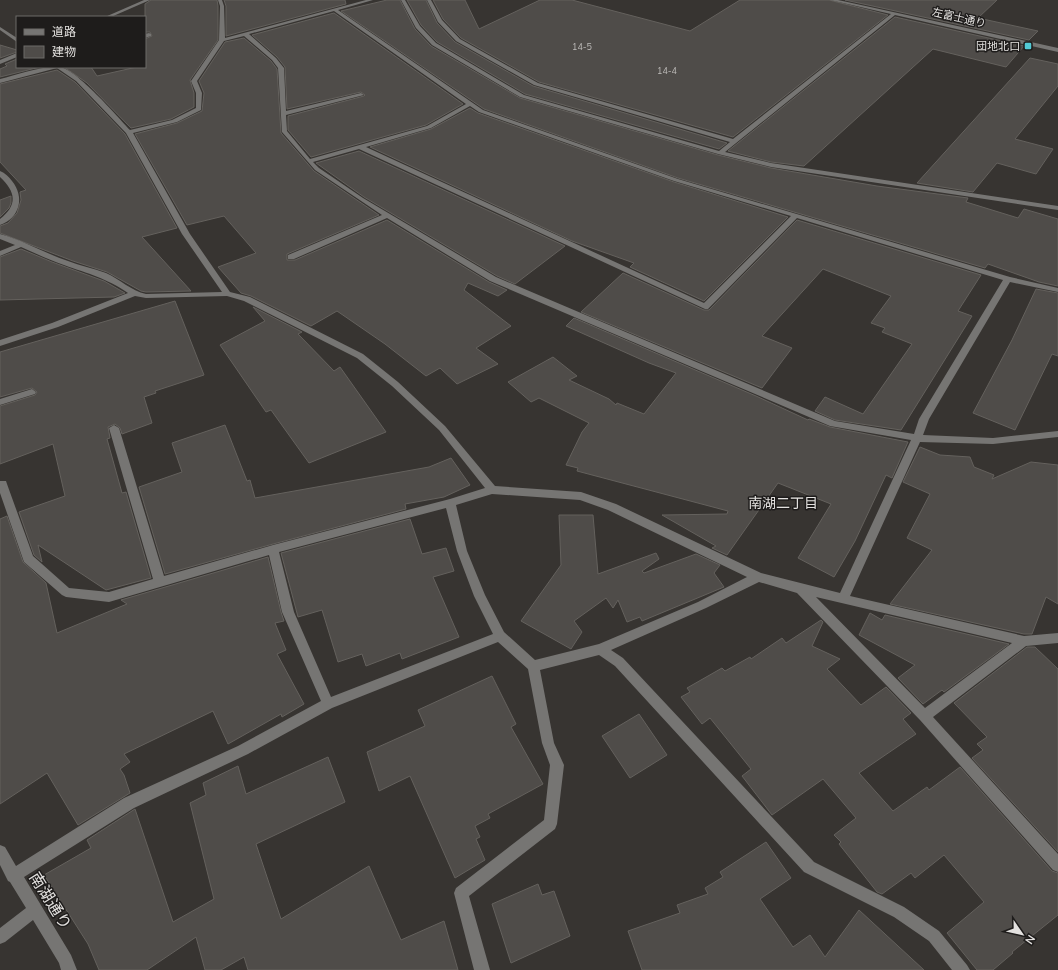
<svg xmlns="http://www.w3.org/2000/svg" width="1058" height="970" font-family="'Nunito Sans','Noto Sans JP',sans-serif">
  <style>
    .building { fill: #4f4c49; stroke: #64615d }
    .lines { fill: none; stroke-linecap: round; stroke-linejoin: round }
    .minor { fill: #767573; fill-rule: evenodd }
    .poi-dot { fill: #52cbd6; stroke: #1e1c1b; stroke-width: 1.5 }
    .labels { text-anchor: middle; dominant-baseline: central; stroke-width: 3; stroke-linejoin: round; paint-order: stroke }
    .far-number-label { font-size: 9px; fill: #bebcba }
    .far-street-label { font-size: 11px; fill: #e3e1df; stroke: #1e1c1b }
    .far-poi-label { font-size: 11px; fill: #e3e1df; stroke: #1e1c1b; text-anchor: end }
    .neighbourhood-label { font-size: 14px; fill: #e3e1df; stroke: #1e1c1b }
    .near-street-label { font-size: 16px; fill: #e3e1df; stroke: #1e1c1b }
  </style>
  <rect width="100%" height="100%" fill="#373431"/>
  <g class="building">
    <path d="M151,0H217L218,6V40L190,80L194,93V107L171,119L131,128L87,83L64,67H91L97,76L137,67H145V39L152,36L150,32H145V4Z"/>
    <path d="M224,0H345L346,4L226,36V6Z"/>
    <path d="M387,0H400L415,29L431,46L520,98L718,155L771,168L877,186L968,198L966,202L1018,218L1024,209L1058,219V286L1039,282L988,264L985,268L678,178L484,109L341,11Z"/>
    <path d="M407,0H426L437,23L455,42L533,86L727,143L719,149L525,94L437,42L421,25Z"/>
    <path d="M433,0H465L479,29L540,0H572L690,31L740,0H829L888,15L733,137L539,82L461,38L443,19Z"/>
    <path d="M845,0H997L978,18L1038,31L1029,40Z"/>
    <path d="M334,13L463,104L426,125L311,157L288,130V116L364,96L365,95L361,92L287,109L285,67L277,57L252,35Z"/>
    <path d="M895,17L1024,46L1006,67L933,49L804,166L771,162L728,151Z"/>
    <path d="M244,38L271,61L277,69L281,133L314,171L379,215L287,254V260H295L387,220L489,282L507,290L498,296L468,283L464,290L511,326L476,348L498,364L457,384L440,368L426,376L385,344L337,311L311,326L251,296L241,293L218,267L256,253L224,216L187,225L135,134L177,123L202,111L204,93L199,81L225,42Z"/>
    <path d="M0,45L17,50V52L0,58Z"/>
    <path d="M1030,58L1058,64V86L1015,139L1053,149L1036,174L997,163L973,192L917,183Z"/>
    <path d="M17,59V67H40L0,77V69L7,66L5,64Z"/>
    <path d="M57,70L75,82L125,134L177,228L142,237L191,291L146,292L141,291L107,272L73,261L0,233V226L8,223L17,213L21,200L20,192L26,190L0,162V84Z"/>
    <path d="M470,108L478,113L674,182L788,217L704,301L630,267L634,263L572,241L370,147L431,129Z"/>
    <path d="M359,151L565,246L515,284L497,276L364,197L316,163Z"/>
    <path d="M11,196V203L9,208L0,217V200Z"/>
    <path d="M797,220L981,275L958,311L972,316L901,430L835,420L815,411L825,397L863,414L912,344L882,332L885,328L871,323L891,296L823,269L762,336L792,348L762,388L581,312L623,273L704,310H709Z"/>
    <path d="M21,249L52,262L104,281L125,293L114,297L0,300V257Z"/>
    <path d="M1036,289L1058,293V356L1052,354L1015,430L973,413L1012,340Z"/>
    <path d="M175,301L204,375L155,391L156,393L144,397L152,423L122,434L120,428L115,424L108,427L110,438L107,439L122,493L126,492L151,578L106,590L38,545L42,562L34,555L19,512L65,496L53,444L0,464V406L35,395L37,392L32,388L0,397V352Z"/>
    <path d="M253,307L302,332L298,334L334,371L340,367L386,432L309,463L271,410L266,412L220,345L265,321Z"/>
    <path d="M574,318L756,396L808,420L809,419L830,427L908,442L892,478L886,475L855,541L834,577L798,558L831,504L778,483L727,555L712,548L716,546L662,515L727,514L728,511L577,471L578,468L566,465L582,432L589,423L539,398L531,402L508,382L553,357L577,376L569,380L609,399L616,405L617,403L644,414L676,373L649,363L566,326Z"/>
    <path d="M225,425L247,481L250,480L255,498L429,467L451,458L470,485L444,497L405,504L406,509L273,544L165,574L139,487L182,472L172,443Z"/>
    <path d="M920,447L940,455L970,457L974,467L994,475L992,479L1031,462L1058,465V604L1046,597L1032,634H1024L890,604L932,550L907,538L930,494L903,482Z"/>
    <path d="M559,515H593L598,574L656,553L659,559L642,571L644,573L696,554L720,565L714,573L724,587L642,621L640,617L627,622L618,600L613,608L606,598L574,621L582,632L571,649L521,621L561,565Z"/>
    <path d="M7,516L23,562L46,583L57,633L127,604L121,600L268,557L281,612L284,621L275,623L286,650L277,654L304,704L282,717L281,714L228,744L213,711L124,754L130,762L120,769L124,775L130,793L78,825L47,773L0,804V519Z"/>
    <path d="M410,519L422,554L446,548L454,571L433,577L459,637L402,659L400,653L366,666L362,654L338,662L322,610L298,617L281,553Z"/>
    <path d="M870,613L882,620L885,615L1009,644L944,692L942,690L923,704L898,678L915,665L859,635Z"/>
    <path d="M821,620L823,622L812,646L840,659L827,669L861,705L886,687L911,713L903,719L916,734L859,773L893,811L927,787L929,790L960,767L1052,871L1058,873V915L1012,952L1013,953L993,970H977L947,933L984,902L944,855L915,878L911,873L882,894L877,892L839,844L841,842L834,835L856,818L823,779L772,815L742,776L751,769L710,718L702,724L681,697L690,692L687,688L722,668L725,671L750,657L751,659L782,638L786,643Z"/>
    <path d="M1027,647H1035L1058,669V852L972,758L983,750L977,744L987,737L954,703Z"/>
    <path d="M492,676L516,724L511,727L543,784L488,814L490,818L475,826L480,837L476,839L485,860L455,878L410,776L379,791L367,752L425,726L418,710Z"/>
    <path d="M639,714L667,755L630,778L602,736Z"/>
    <path d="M328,757L345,802L256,844L281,919L369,866L401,940L444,921L458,970H248L244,957L221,970H205L196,937L147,970H99L88,944L44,875L91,848L87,840L135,809L173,922L214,899L190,803L206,795L203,783L238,766L246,794Z"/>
    <path d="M766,842L791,878L760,899L793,947L810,935L825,957L859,910L924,970H642L628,931L680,913L677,905L708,894L705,888L723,877L720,872Z"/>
    <path d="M538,884L542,895L554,891L570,936L511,963L492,904Z"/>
  </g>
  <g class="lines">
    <g class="minor">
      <path d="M144,0H150L111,17H105Z"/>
      <path d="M218,0H222L224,6L225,38L366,0H373L338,10L483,110L678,179L1010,277L1058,288V292L1010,282L929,419L923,435L993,438L1058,431V437L993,444L920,442L850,596L1024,636L1058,633V643L1026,646L933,717L1058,854V872L1053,870L920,720L797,593L759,582L706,608L611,650L623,658L814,862L904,907L939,931L967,965L970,970H952L929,941L894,917L804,872L615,666L599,655L540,670L554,743L564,765L557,824L555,829L469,896L490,970H474L454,893L456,888L544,820L550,765L542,743L528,669L498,642L332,708L248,754L134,808L24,877L71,955L77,970H61L59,963L33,920L5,942L0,944V928L26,908L10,882L8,881L0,865V845L5,847L16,866L124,798L238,746L321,701L282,612L269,555L109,602L66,597L62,595L24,562L0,493V481H6L7,484L33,556L69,588L109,592L153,579L109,428L114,425L119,428L164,576L273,545L450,499L485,488L439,430L392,386L357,358L244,301L227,296L146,298L135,296L58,327L0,346V340L52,323L128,293C106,278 89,274 64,265C49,260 35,253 21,247L0,256V251L15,245L0,239V234C23,240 44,253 68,261C80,266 93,268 106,273C120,279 131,291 146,294L222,292L182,234L126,133L76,81L57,68L0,83V79C17,75 43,65 60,67C76,69 118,117 130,130L172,120L196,108V93L191,81L219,40L220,6ZM334,11L466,104L427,126L310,159L287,131L286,115L364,95L361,93L286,111L284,68L276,58L249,34ZM244,36L272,60L278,68L282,132L315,170L382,215L288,255V259H294L387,218L490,281L830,426L911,440L840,593L761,573L616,504L581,492L495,486L445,426L398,382L363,354L250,297L230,292L190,234L133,133L177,122L201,110L202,93L197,81L224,41ZM470,106L479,112L674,181L791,216L704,303L366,147L431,128ZM359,149L705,309H708L797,218L1003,280L919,419L914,434L835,421L496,277L363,198L319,168L313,162ZM492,494L580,500L608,510L747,577L698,602L599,644L535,660L504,632L485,595L467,551L456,505ZM446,508L457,551L474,596L493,634L331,697L294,612L279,552ZM816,597L1012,643L925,708Z"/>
      <path d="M401,0H405L420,26L436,43L524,95L719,151L730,142L534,85L456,41L438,22L427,0H431L442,20L460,39L538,83L733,139L891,14L830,0H838L1058,48V52L895,15L725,152L771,163L1058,206V210L771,167L718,154L520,97L432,45L416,28Z"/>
      <path d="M0,27L17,38V42L0,30Z"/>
      <path d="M149,33L151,34V36L145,38V34Z"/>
      <path d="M17,53V57L0,64V60Z"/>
      <path d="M0,171C5,173 9,177 12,181C25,197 20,218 0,225V219C18,205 16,192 0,177Z"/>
      <path d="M32,389L36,392L35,394L0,405V399Z"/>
    </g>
  </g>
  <rect class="poi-dot" x="1024" y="42" width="8" height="8" rx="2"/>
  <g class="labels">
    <g class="far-number-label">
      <text x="582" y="47">14-5</text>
      <text x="667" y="71">14-4</text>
    </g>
    <g class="far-street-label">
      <text transform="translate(959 18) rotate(13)">左富士通り</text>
    </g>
    <g class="far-poi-label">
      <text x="1020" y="46">団地北口</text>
    </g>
    <g class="neighbourhood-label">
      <text x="783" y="503">南湖二丁目</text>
    </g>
    <g class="near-street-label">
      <text transform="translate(50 901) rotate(58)">南湖通り</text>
    </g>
  </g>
  <rect x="16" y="16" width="130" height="52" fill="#1e1c1b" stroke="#6d6b69"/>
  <rect x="24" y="29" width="20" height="6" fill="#767573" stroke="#6d6b69"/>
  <text x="52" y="36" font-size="12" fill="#e3e1df">道路</text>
  <rect x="24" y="46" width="20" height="12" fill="#4f4c49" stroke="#6d6b69"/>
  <text x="52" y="56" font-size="12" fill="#e3e1df">建物</text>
  <g transform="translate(1022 934) rotate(124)" stroke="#1e1c1b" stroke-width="3" paint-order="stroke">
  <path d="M0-3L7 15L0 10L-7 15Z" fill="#e3e1df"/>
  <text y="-6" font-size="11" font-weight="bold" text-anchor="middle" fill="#e3e1df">N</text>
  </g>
</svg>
